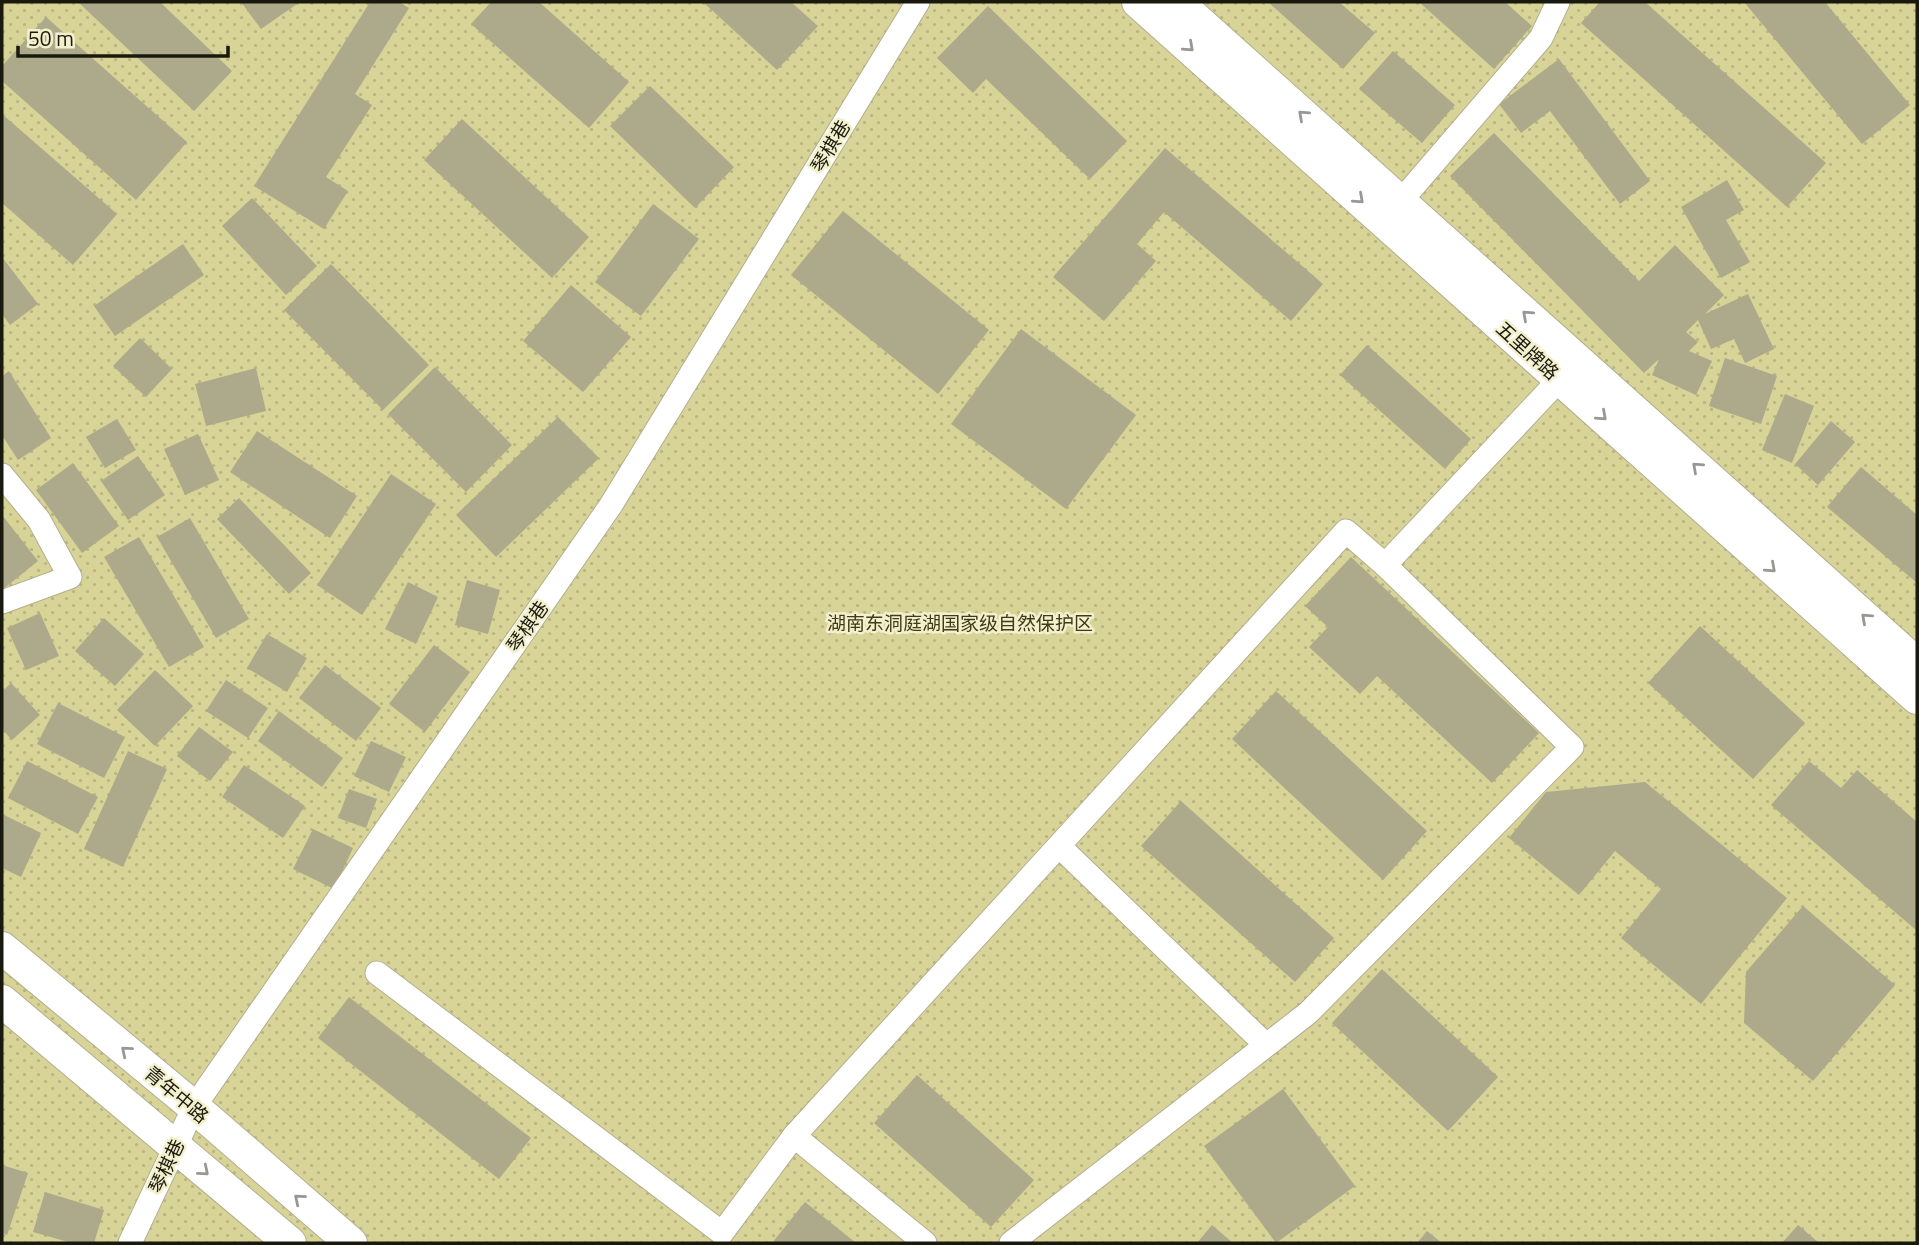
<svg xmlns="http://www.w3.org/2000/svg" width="1919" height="1245" font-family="'Titillium Web','Noto Sans SC',sans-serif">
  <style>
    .park { fill: url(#park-dots) }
    .building { fill: #acaa8a }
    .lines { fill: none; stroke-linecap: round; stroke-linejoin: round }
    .minor-casing { stroke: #b1af8e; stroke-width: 25 }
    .secondary-casing { stroke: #b1af8e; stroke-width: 34 }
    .minor { stroke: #fff; stroke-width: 23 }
    .secondary { stroke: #fff; stroke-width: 32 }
    .oneway { stroke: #989892 }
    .labels { text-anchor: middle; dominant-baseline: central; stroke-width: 5; stroke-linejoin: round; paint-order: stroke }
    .street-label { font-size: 19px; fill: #1a190d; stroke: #f3f0ce }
    .park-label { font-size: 19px; fill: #3f3b16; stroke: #f3f0ce }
  </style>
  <defs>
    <pattern id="park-dots" width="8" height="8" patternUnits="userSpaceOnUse" patternTransform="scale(1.75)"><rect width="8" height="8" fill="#d8d397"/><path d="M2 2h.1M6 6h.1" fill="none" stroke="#b9b581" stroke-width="1.8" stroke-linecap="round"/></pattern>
  </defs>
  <rect width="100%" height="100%" fill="#e5e3c1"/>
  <rect class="park" x="2" y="2" width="1915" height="1241"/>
  <g class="building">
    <path d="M78,2H160L232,71L194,111Z"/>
    <path d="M241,2H300L261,29Z"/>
    <path d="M370,2H399L409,8L355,94L372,105L326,177L348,191L324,229L254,186Z"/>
    <path d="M491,2H539L629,82L589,128L471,24Z"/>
    <path d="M703,2H791L818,26L777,70Z"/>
    <path d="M1268,2H1339L1375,33L1343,69Z"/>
    <path d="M1419,2H1505L1532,26L1494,69Z"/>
    <path d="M1600,2H1645L1826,163L1787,207L1581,23Z"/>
    <path d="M1744,2H1825L1910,105L1862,144Z"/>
    <path d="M988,6L1127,141L1090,179L986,79L973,93L937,58Z"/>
    <path d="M46,17L187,142L136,200L2,81V66Z"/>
    <path d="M1393,51L1455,105L1422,143L1359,89Z"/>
    <path d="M1559,59L1650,181L1620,204L1550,111L1521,133L1499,104Z"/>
    <path d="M650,86L734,167L695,208L610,126Z"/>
    <path d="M2,114L117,214L73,265L2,203Z"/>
    <path d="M462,119L589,237L552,278L424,160Z"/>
    <path d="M1494,133L1639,281L1675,245L1724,295L1705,314L1748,294L1774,349L1745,363L1734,339L1711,349L1698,320L1686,332L1698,342L1689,351L1712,361L1696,395L1652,375L1659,359L1644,373L1450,176Z"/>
    <path d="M1165,148L1323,284L1291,321L1164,212L1137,244L1156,261L1104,321L1053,277Z"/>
    <path d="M1727,180L1744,210L1726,220L1750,262L1721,278L1681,207Z"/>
    <path d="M252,198L317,266L286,295L222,226Z"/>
    <path d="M653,204L699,239L641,316L595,282Z"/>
    <path d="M843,211L989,330L938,394L791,275Z"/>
    <path d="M183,244L204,275L115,336L94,306Z"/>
    <path d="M2,257L38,304L10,325L2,314Z"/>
    <path d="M331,264L429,365L383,410L284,310Z"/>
    <path d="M571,285L631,337L583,392L523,341Z"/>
    <path d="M1021,329L1136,415L1066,509L951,424Z"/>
    <path d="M140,338L172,369L146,397L113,366Z"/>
    <path d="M1367,345L1471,439L1445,469L1340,375Z"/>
    <path d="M1725,358L1777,376L1761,424L1709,406Z"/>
    <path d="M435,367L512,445L466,492L388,414Z"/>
    <path d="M256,368L266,411L206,426L195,384Z"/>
    <path d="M9,371L51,438L18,460L2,435V376Z"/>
    <path d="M1785,394L1814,406L1792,463L1762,450Z"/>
    <path d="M558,417L599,458L496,557L456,515Z"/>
    <path d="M117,419L136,450L105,468L86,437Z"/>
    <path d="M1831,421L1855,442L1818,485L1795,464Z"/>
    <path d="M257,431L357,496L330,538L230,472Z"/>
    <path d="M198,434L219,480L185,495L164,449Z"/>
    <path d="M138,456L165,495L128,520L101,481Z"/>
    <path d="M73,463L119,526L82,553L36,490Z"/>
    <path d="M1861,467L1917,515V583L1827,507Z"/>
    <path d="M391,474L436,504L362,615L317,585Z"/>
    <path d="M239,498L311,573L289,594L217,519Z"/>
    <path d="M2,515L38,561L2,590Z"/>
    <path d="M190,518L249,619L216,638L157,537Z"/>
    <path d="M139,537L204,647L169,667L104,557Z"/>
    <path d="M1351,557L1539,733L1492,783L1377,676L1360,694L1309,647L1328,627L1305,606Z"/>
    <path d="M467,580L500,590L488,634L455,625Z"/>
    <path d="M408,582L438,597L416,644L385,629Z"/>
    <path d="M40,613L59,656L26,670L7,628Z"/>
    <path d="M104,618L144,654L115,686L75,651Z"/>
    <path d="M1700,626L1805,723L1753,779L1648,683Z"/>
    <path d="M267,634L307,658L287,692L247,668Z"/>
    <path d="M434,645L470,672L425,732L389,704Z"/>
    <path d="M325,665L381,708L356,741L299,698Z"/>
    <path d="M155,670L193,706L155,746L117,710Z"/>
    <path d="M226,680L268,708L248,738L206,711Z"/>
    <path d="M11,683L40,715L12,740L2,729V692Z"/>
    <path d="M1276,691L1427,831L1383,880L1232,739Z"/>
    <path d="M58,703L125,737L104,778L37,744Z"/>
    <path d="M279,711L343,758L322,787L258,741Z"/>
    <path d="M199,727L233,752L210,781L177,756Z"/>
    <path d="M371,741L406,757L389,792L354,776Z"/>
    <path d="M128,751L167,769L123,867L84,849Z"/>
    <path d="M27,761L98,797L78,834L8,798Z"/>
    <path d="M1809,761L1841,788L1857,770L1917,822V931L1771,805Z"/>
    <path d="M244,765L305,806L283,838L222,797Z"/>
    <path d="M1645,782L1787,898L1701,1004L1621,938L1661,889L1615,851L1579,895L1509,838L1546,792Z"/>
    <path d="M349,789L377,799L366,828L338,818Z"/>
    <path d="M1181,801L1334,938L1295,982L1141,846Z"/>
    <path d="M2,814L41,833L21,877L2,868Z"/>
    <path d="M313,829L353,848L334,889L293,869Z"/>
    <path d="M1803,906L1895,985L1813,1081L1744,1023L1746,972Z"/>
    <path d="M1382,969L1498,1077L1448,1131L1332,1023Z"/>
    <path d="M349,997L531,1138L499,1179L318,1038Z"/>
    <path d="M917,1075L1034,1180L991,1227L874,1123Z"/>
    <path d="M1283,1089L1355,1186L1276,1243L1204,1146Z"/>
    <path d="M2,1165L28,1173L7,1235L2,1233Z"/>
    <path d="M45,1192L104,1210L94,1243H72L33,1232Z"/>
    <path d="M805,1202L856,1243H772Z"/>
    <path d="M1212,1225L1233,1243H1197Z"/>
    <path d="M1798,1225L1819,1243H1782Z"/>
    <path d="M1427,1231L1442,1243H1417Z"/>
  </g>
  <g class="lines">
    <defs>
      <g id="minor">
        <path d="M1400,202L1541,38L1558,2"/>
        <path d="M2,475L39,520L70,577L2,602"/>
        <path d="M1059,846L1266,1045"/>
        <path d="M377,973L722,1233L794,1136L925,1243"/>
        <path d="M794,1136L1346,531L1385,565"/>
        <path d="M130,1243L194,1107L611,505L918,2"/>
        <path d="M1011,1243L1308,1013L1572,747L1385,565L1560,379"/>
      </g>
      <g id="secondary">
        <path d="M1138,2L1917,698"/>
        <path d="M1177,2L1917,664"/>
        <path d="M2,948L194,1107L351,1243"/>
        <path d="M2,1001L290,1243"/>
      </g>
    </defs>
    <use href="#minor" class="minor-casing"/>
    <use href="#secondary" class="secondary-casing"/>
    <use href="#minor" class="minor"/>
    <use href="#secondary" class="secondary"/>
  </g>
  <defs><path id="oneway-chevron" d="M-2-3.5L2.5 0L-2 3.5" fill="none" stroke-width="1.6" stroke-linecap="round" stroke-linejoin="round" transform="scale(1.75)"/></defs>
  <g class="oneway">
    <use href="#oneway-chevron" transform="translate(1189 47) rotate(42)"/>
    <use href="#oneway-chevron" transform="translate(1303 115) rotate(-138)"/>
    <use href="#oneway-chevron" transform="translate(1359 199) rotate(42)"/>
    <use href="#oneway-chevron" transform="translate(1527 315) rotate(-138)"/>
    <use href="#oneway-chevron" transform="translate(1602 416) rotate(42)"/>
    <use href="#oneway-chevron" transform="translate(1697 467) rotate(-138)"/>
    <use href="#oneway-chevron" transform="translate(1771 568) rotate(42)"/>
    <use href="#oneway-chevron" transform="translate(1866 618) rotate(-138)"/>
    <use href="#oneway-chevron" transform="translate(126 1051) rotate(-140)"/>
    <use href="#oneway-chevron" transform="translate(204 1171) rotate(40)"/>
    <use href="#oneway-chevron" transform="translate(299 1199) rotate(-140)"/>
  </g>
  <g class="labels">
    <g class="street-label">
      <text transform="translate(830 146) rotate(-59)">琴棋巷</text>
      <text transform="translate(1528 350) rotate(42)">五里牌路</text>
      <text transform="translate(527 626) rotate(-55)">琴棋巷</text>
      <text transform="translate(177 1094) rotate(40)">青年中路</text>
      <text transform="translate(166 1166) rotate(-65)">琴棋巷</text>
    </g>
    <g class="park-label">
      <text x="960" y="622">湖南东洞庭湖国家级自然保护区</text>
    </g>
  </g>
  <rect width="1919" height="1245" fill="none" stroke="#1a190d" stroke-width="7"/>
  <path d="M18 46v10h210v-10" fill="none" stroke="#1a190d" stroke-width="3.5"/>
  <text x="28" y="46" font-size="21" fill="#1a190d" stroke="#f3f0ce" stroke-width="5" paint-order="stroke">50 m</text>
</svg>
